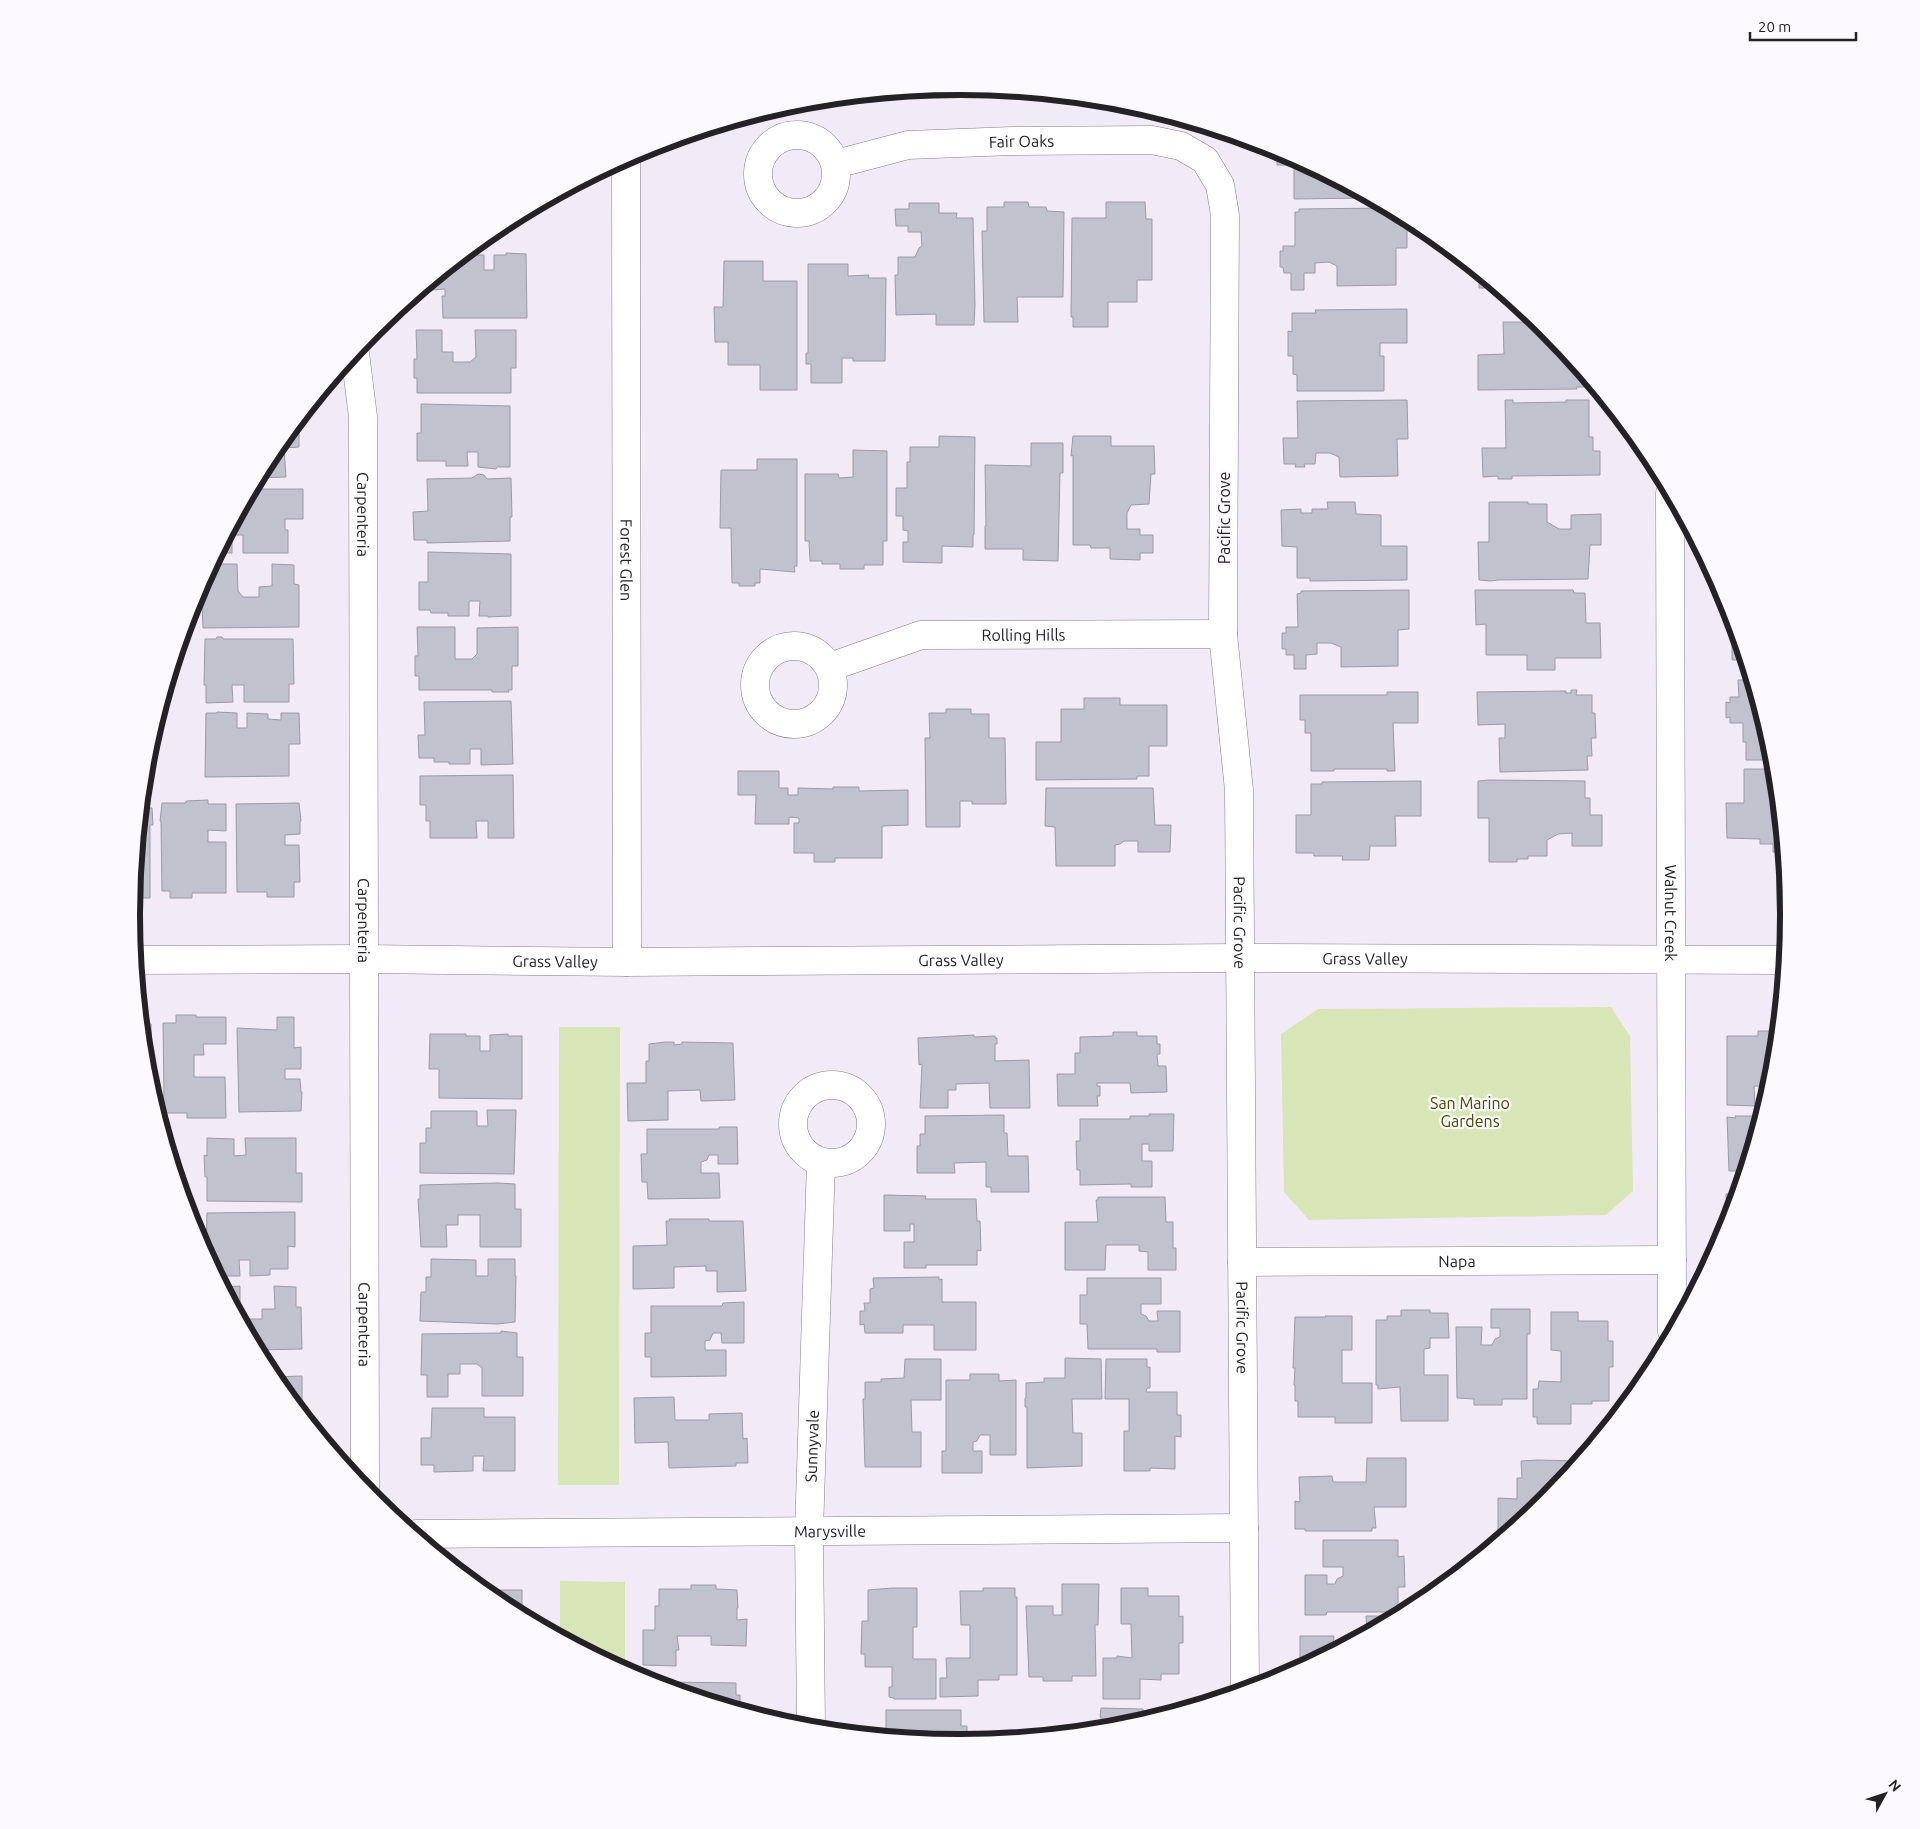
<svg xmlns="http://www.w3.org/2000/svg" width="1920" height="1829" font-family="Ubuntu,sans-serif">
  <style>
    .green { fill: #d8e5b6 }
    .building { fill: #c2c1ce; stroke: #9a9aa6 }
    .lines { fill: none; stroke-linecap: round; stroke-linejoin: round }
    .street-casing { stroke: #837e89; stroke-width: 29 }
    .secondary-casing { stroke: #837e89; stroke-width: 29 }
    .street { stroke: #fff; stroke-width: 28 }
    .secondary { stroke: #fff; stroke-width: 28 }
    .labels { text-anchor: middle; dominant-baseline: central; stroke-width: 4.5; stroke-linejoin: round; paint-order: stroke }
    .street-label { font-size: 16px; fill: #242226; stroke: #fcfaff }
    .park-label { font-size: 16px; fill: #414e00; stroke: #fcfaff }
    .rim { fill: none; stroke: #242226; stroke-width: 6 }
  </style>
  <rect width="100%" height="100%" fill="#f1ebf7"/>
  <g class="green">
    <path d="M960,86L1046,95L859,96Z"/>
    <path d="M1611,1007L1630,1036L1633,1191L1606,1215L1309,1220L1284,1192L1281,1034L1318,1009Z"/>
    <path d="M559,1027H620L619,1485H558Z"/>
    <path d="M560,1581L625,1582V1670L560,1635Z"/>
  </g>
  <g class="building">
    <path d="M1277,149L1369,198L1294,199V165H1277Z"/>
    <path d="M1004,202H1028L1029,207H1046L1047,211L1064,212L1063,297H1017L1018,322H984L982,231H987V207H1004Z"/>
    <path d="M1106,202H1145L1146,219H1152V280H1137V302H1108V327H1073V317H1071L1072,218H1106Z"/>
    <path d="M909,203H939V213H957L956,218H973L975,305L974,325H936V314L896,315L895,275H898V257H915L919,248L922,246L921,232H908V226H896L895,209H909Z"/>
    <path d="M1387,208L1407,219V248H1396V285L1337,286V266L1329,262L1315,263V273H1304V290H1291V273H1284L1283,267H1280V251H1283V246H1295V212H1299V209Z"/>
    <path d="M506,253L526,254L527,318H443L442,296H445V289L433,290V281L464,255H484V270H494V255H506Z"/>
    <path d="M724,261H763V281H797V390H760V365H728V342H715L714,307H723Z"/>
    <path d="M808,264H848V276L869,275L868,278H886L885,361H853V358H842V383H811V364H806V353H808Z"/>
    <path d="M1479,274L1496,288H1479Z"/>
    <path d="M1407,309V343H1380V356H1384V391H1297V375L1293,374V356H1288V331L1292,332V313H1316L1315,310Z"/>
    <path d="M1528,315L1546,329L1588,380V387H1576L1577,389L1478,390V355L1504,354L1503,322H1529Z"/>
    <path d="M416,330H442V352H453V362H470L476,357L475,330H516V368H511V393H417V378H414V359H417Z"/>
    <path d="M1407,400L1408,439H1397L1398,476L1340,477L1339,457L1330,453H1316L1315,464H1304L1305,467H1295L1296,464H1284L1283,438H1298L1297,401Z"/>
    <path d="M1505,400H1513V403L1566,402V400H1589V437H1593V451H1600V475L1512,476V479H1498V476L1483,477L1482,448H1506Z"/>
    <path d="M421,404L510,406V467H497L496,469L478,467V452H467L468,466H446V461H417V433H421Z"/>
    <path d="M299,420V447L284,448L286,477L259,478L271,454Z"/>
    <path d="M939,436L975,437L974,535H973V547L942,546V563L903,562V542H908V531L903,530V516H896V488H907V462H910V447H939Z"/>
    <path d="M1073,436H1111V446H1154L1155,474H1151L1149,504L1131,505L1127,513V529H1140V535H1153V553H1140V560L1110,559V548H1091L1090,545H1073V455L1071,456Z"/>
    <path d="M1031,443H1063V473H1060L1058,561L1023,560V549H985V526H986L985,465L1031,466Z"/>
    <path d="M853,450L887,451V541H883V565H864V569H840V564H822V561H810L809,541H805V474H838L839,478L853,477Z"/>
    <path d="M757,459H797V566H794L795,572L760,569V583H755V586H739V583H732L731,528H720L721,470H757Z"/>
    <path d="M478,474L484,475L487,479L511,478L512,517H510V541L427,543V540H414L413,512L428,511L427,479L472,478Z"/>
    <path d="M253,489H303V519H285V530H288V553H243V535H232V553H218Z"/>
    <path d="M1327,502H1355L1356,514L1381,515V546H1407V580L1310,581V578H1297V547L1282,546L1281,510L1301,509V513H1312V509H1328Z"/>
    <path d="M1489,502H1528V504H1547V522L1559,529H1571V515L1601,514V545H1590L1588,579L1498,580L1491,581L1479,580L1478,542H1489Z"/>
    <path d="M428,552L511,554V616L488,617V616H479L480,601H469V616H448V613H431L430,610H419V582H428Z"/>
    <path d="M213,564H237L238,591L243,597H259V587L272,586V564L294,565V584L299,585V627L203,628L202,604H197V594Z"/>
    <path d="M1409,590V629L1398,630V666L1341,667V647L1331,643H1317V654L1306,655V669H1294V655H1286V649H1282V633H1286V627H1298L1297,594L1301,593V591Z"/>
    <path d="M1475,590H1573L1574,593H1585L1586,623H1600L1601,658H1555V670H1527V655H1486V624L1476,625Z"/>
    <path d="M417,627H455V659H472L477,654V628L518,627V666H512V690H508L509,692H492V690H419V676H415V656H418Z"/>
    <path d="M1732,635H1737L1744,660H1732Z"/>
    <path d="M217,637H222L223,639H293L294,684H289V702H244V685H232L233,702L206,703V685H204L205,639H216Z"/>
    <path d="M1738,680H1750L1751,697H1755L1773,760H1746V742H1743V723H1730V717L1726,718V702L1730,703V697H1739Z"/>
    <path d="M1571,690H1577L1576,695H1592V713H1595L1596,738H1591L1592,756H1587L1588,770L1500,772L1499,738H1505V724L1478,725L1477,692L1566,691V693H1571Z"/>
    <path d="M1387,692H1418V723H1393L1395,771H1387V769H1334V771H1311V733H1305V720H1300V695H1387Z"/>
    <path d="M1084,698H1120V705H1167V746H1149V776H1137V779L1036,780V742H1061V709H1084Z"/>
    <path d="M511,701L513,764L481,765V749H470V764H449V762H434V758H419L418,735H425L424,702Z"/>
    <path d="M946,709H971V714H989V738H1005L1006,804H972V801H960V827H926L925,738H930L929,713H946Z"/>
    <path d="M217,712L237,713V728H247V713L268,714V719L281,720V713H299L300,744H289V776L205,777L206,713H217Z"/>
    <path d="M1744,769H1774L1782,852H1773V844H1760V839L1727,838L1726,803H1744Z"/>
    <path d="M738,771H779V788H788V795H798V788L833,789V787H859V791L908,790V825L882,826V858H835V862H814V853H794V823H799V818L789,817V824H755L756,795H738Z"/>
    <path d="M513,775L514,838H488V821H476L477,838H430V821H426V805H420V776Z"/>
    <path d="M1490,780L1585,781V798H1590V815H1602V846H1572V833L1558,834L1547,840V856H1528V859H1517V862H1489V818H1478V781Z"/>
    <path d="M1421,781V816H1395L1396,846H1370L1369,860H1342L1343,856H1314V853H1296V815H1311V784H1322V782Z"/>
    <path d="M1046,788H1153L1155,825H1171L1170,852H1138V841H1124L1120,844L1115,845V866H1056L1055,827L1045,826Z"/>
    <path d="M208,800V804H226V831L208,830V842H226V893H192V898H170V891H162L161,821H160L162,803H186V801Z"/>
    <path d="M143,802H149V808H152L153,825H150V898H136V899L133,900Z"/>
    <path d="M299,803L301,821H300V834L285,835V845H299L300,882H294V897H267V892H237L236,804Z"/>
    <path d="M176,1015H196V1017H226V1044H203L204,1055H194V1077H225L226,1118H187V1113H164V1102H161V1096H164L163,1023H176Z"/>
    <path d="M277,1017H294V1048L301,1047V1069H285V1079H300L301,1092H302L301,1111L239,1112L237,1028L277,1030Z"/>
    <path d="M143,1024H151L152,1089H154V1096L148,1076Z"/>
    <path d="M1758,1031H1777L1771,1082H1765V1086H1754L1755,1106L1727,1105V1036H1758Z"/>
    <path d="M1113,1032H1137V1036H1157V1044H1160V1054H1157L1158,1066H1166L1167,1092L1131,1093L1130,1083H1097V1086H1100V1096H1097L1098,1106H1058L1057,1074H1075V1053H1080V1037L1113,1036Z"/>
    <path d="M430,1034H466V1036H480V1051H490V1035L508,1034V1036H522V1099L439,1098V1069H429Z"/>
    <path d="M974,1035V1037L995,1036V1038H997V1044H995V1061L1029,1060L1030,1108H990L989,1083L956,1084V1090H948V1108H920L922,1064L919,1065L918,1038Z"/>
    <path d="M665,1042H674V1045L682,1044V1042L733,1043L735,1100L701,1101L700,1090L668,1091V1120L628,1121L627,1083H646V1061H649V1044Z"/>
    <path d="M487,1110H516L514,1174L420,1173V1143H426V1128H431V1111H477V1126H488Z"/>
    <path d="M1149,1114H1174L1173,1151H1149V1144H1142V1161H1152V1187H1131V1184L1080,1185V1170H1077L1076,1141H1080V1119H1130V1116H1149Z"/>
    <path d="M1004,1115V1133H1007L1008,1156H1028L1029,1192H991V1187H986V1162L954,1163L955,1173H917V1146H920V1134H925V1116Z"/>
    <path d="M1735,1116H1760L1743,1171H1729L1727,1117L1736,1118Z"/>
    <path d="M719,1127H737L738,1164H718V1155H709L707,1160L701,1162V1173H719L720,1198L648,1199L647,1182H642L641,1154H647V1129H719Z"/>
    <path d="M207,1138L234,1139V1156L246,1155L245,1138H296V1173H302V1202L207,1201V1177H205L204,1155L207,1156Z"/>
    <path d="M498,1183L515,1184V1209H521V1247H480V1215H458V1225H446L447,1247H421L418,1199H420V1185Z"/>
    <path d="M1737,1193L1727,1226L1726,1194Z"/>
    <path d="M884,1195L926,1196L925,1199H976L977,1221H980L981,1251L977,1250V1265H926V1268H904V1242H914V1224H910V1231H884Z"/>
    <path d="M1098,1197H1165L1166,1222H1173V1248H1176V1270H1148V1252L1139,1251V1245H1106L1105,1270H1065V1222H1098L1096,1200H1098Z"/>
    <path d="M295,1212V1247L288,1246V1269H270V1275L250,1276V1260H239L240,1276H219L206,1253L207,1213Z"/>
    <path d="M669,1219H709V1221H743L746,1291L717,1292V1271H706V1266L674,1267V1288L633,1289V1246L667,1245L666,1221H670Z"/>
    <path d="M431,1259L476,1260V1276H488V1259H515V1276H516L515,1322L497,1324L420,1321L421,1292H426V1277H431Z"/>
    <path d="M939,1277V1280L942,1279V1302H976V1350H934V1325H903V1333H865L864,1324L860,1325V1311H865L864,1303H870V1289L874,1288L873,1278Z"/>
    <path d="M1087,1278H1161V1304H1141V1314L1146,1316L1149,1321H1158L1157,1311H1180V1352H1157V1349H1088L1087,1324H1080V1295H1087Z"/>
    <path d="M240,1286V1313L245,1319H262V1309H275L274,1286L296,1287V1307H301L302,1349L258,1350L224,1287Z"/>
    <path d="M744,1302V1343H722L721,1333H713L710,1340L705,1341V1350H726V1376L651,1377V1357H645V1333H651V1306H722L723,1303Z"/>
    <path d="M1491,1309H1530V1334H1527V1399H1502V1405H1474V1399L1457,1398L1456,1327H1482L1481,1345H1492L1495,1339L1500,1337V1328H1491Z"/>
    <path d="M1401,1310H1430V1313H1448L1449,1338H1430V1348L1424,1349V1375H1448V1421H1401L1400,1387L1378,1389V1385H1376V1320H1387V1316H1401Z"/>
    <path d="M1551,1312H1578V1321H1608V1341H1613V1367H1609V1401H1592V1404H1571V1424H1537V1417H1533V1389H1538L1539,1381L1561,1382V1351L1551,1350Z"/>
    <path d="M1325,1316H1352V1350H1342V1383H1372V1423H1335V1417H1298V1401H1295V1385H1294L1295,1368H1293L1295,1317H1326Z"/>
    <path d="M501,1331L517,1333V1357H523V1396H482V1368L477,1364H460V1374H448V1397H427V1375H421L422,1334L501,1333Z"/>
    <path d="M1065,1358L1101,1359L1102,1399H1072L1073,1433H1082V1466L1027,1468V1407H1025V1398H1026V1383L1044,1382V1378H1065Z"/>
    <path d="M905,1359H941V1400H911L912,1432H921V1467H865L863,1399H865V1382H881V1379L904,1378Z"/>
    <path d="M1106,1359H1147V1367H1150V1388H1147L1146,1392H1177V1415H1181V1437L1175,1436V1469L1150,1468V1471H1124V1431H1129V1399H1105Z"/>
    <path d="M970,1374H999V1381L1016,1380V1455H990V1435H980L977,1441L973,1442V1451H982V1473H942V1451H946V1380H970Z"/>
    <path d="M302,1376V1409H300L273,1377Z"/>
    <path d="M674,1397L675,1420H709V1414L742,1413L743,1439L747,1438L748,1463H736V1466L669,1468L668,1442L635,1443L634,1398Z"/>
    <path d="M432,1408H484V1417H515V1471H483L484,1456H473V1471L434,1472V1465H421V1438H431Z"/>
    <path d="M1367,1458H1406V1507H1374L1376,1528H1372V1531H1305V1529H1295V1501L1300,1502L1299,1477L1332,1476L1333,1482H1366Z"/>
    <path d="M1538,1460L1578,1461L1545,1500L1502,1536H1498V1498L1517,1499V1478H1522L1521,1461Z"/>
    <path d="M1323,1540H1398V1557L1404,1556L1405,1587H1398V1612H1327L1326,1615H1305V1575H1327V1584H1335L1337,1579L1343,1576V1567H1323Z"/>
    <path d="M1062,1584H1099L1098,1625H1095L1096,1676H1072V1681H1043V1677H1029L1026,1606H1053V1615H1062Z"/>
    <path d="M691,1585H716V1589L737,1590L738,1608H737V1620L747,1619L746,1646L711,1645V1636H677L679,1650H676V1666L643,1665V1630H655V1606H659V1589H691Z"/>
    <path d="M892,1588H917V1627H913V1659H936V1699H894V1698L889,1697V1687H892V1667H865V1654H861L862,1621H868V1590Z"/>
    <path d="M983,1588H1015V1597H1017V1675H999V1680H978V1696L940,1697V1678H947L946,1658H970V1625H961L960,1591H983Z"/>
    <path d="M1121,1588H1148V1596H1179V1617L1183,1616V1643H1179V1674H1161V1680L1140,1679V1699H1103V1658H1117V1656L1132,1658L1131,1624H1121Z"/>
    <path d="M490,1590H522V1615L500,1603L490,1595Z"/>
    <path d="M1366,1616H1396L1367,1632Z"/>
    <path d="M1300,1636H1334L1333,1645H1341L1300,1667Z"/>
    <path d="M670,1682L736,1683V1695H740V1707H747V1711L669,1688Z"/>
    <path d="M1101,1708L1143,1709V1711H1173L1121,1727L1101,1729V1717H1100Z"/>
    <path d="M886,1710H961V1726H967V1742L907,1737V1735H886Z"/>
  </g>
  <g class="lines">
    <defs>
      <g id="street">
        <circle cx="797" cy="174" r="39"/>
        <path id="s1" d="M836,164L908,145L1012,141L1152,140L1181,146L1205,160L1220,185L1225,215L1223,634L1239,790L1245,1690"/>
        <path id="s2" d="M355,353L363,417L365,1489"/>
        <path id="s3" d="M1670,494L1672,1331"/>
        <circle cx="794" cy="685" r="39"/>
        <path id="s4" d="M830,667L921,635L1223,634"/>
        <path id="s5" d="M136,960L364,959L627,962"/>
        <circle cx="832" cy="1124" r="39"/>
        <path id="s6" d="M1242,1262L1672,1260"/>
        <path id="s7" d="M416,1534L1244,1528"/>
        <path id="s8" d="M811,1728L809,1531L821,1162"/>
      </g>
      <g id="secondary">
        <path id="s9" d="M626,158L627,962L1240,958L1784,960"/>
      </g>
    </defs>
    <use href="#street" class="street-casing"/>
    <use href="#secondary" class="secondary-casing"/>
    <use href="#street" class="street"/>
    <use href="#secondary" class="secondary"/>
  </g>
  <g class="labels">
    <g class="street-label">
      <text stroke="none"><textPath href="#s1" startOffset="188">Fair Oaks</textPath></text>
      <text stroke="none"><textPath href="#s2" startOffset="162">Carpenteria</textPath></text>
      <text transform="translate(1224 518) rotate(-90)">Pacific Grove</text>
      <text stroke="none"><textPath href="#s9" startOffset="402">Forest Glen</textPath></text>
      <text stroke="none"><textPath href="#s4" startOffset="199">Rolling Hills</textPath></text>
      <text stroke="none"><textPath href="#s3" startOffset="419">Walnut Creek</textPath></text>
      <text stroke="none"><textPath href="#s2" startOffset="568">Carpenteria</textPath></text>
      <text stroke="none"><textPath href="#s1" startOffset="1144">Pacific Grove</textPath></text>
      <text stroke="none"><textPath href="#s9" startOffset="1542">Grass Valley</textPath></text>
      <text stroke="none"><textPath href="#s9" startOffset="1138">Grass Valley</textPath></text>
      <text stroke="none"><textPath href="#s5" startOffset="419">Grass Valley</textPath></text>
      <text stroke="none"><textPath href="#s6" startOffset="215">Napa</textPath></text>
      <text stroke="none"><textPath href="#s2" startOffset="972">Carpenteria</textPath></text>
      <text stroke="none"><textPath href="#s1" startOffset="1549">Pacific Grove</textPath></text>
      <text stroke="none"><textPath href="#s8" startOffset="282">Sunnyvale</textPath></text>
      <text stroke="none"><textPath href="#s7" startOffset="414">Marysville</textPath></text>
    </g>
    <g class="park-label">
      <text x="1470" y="1103">San Marino<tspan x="1470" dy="18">Gardens</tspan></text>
    </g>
  </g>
  <path d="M0 0H1920V1829H0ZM959 95H961A819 819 0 0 1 1780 914V915A819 819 0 0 1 961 1734H959A819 819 0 0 1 140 915V914A819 819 0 0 1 959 95Z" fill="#fcfaff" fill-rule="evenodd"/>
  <path class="rim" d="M959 95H961A819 819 0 0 1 1780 914V915A819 819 0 0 1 961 1734H959A819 819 0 0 1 140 915V914A819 819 0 0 1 959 95Z"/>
  <g transform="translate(1885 1794) rotate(50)" stroke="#fcfaff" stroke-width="4" paint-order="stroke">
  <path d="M0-4L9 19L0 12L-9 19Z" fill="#242226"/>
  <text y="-8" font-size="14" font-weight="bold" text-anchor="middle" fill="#242226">N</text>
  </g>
  <path d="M1750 32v8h106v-8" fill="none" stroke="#242226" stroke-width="2.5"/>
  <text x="1758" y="32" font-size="15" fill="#242226" stroke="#fcfaff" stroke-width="4" paint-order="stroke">20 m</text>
</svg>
